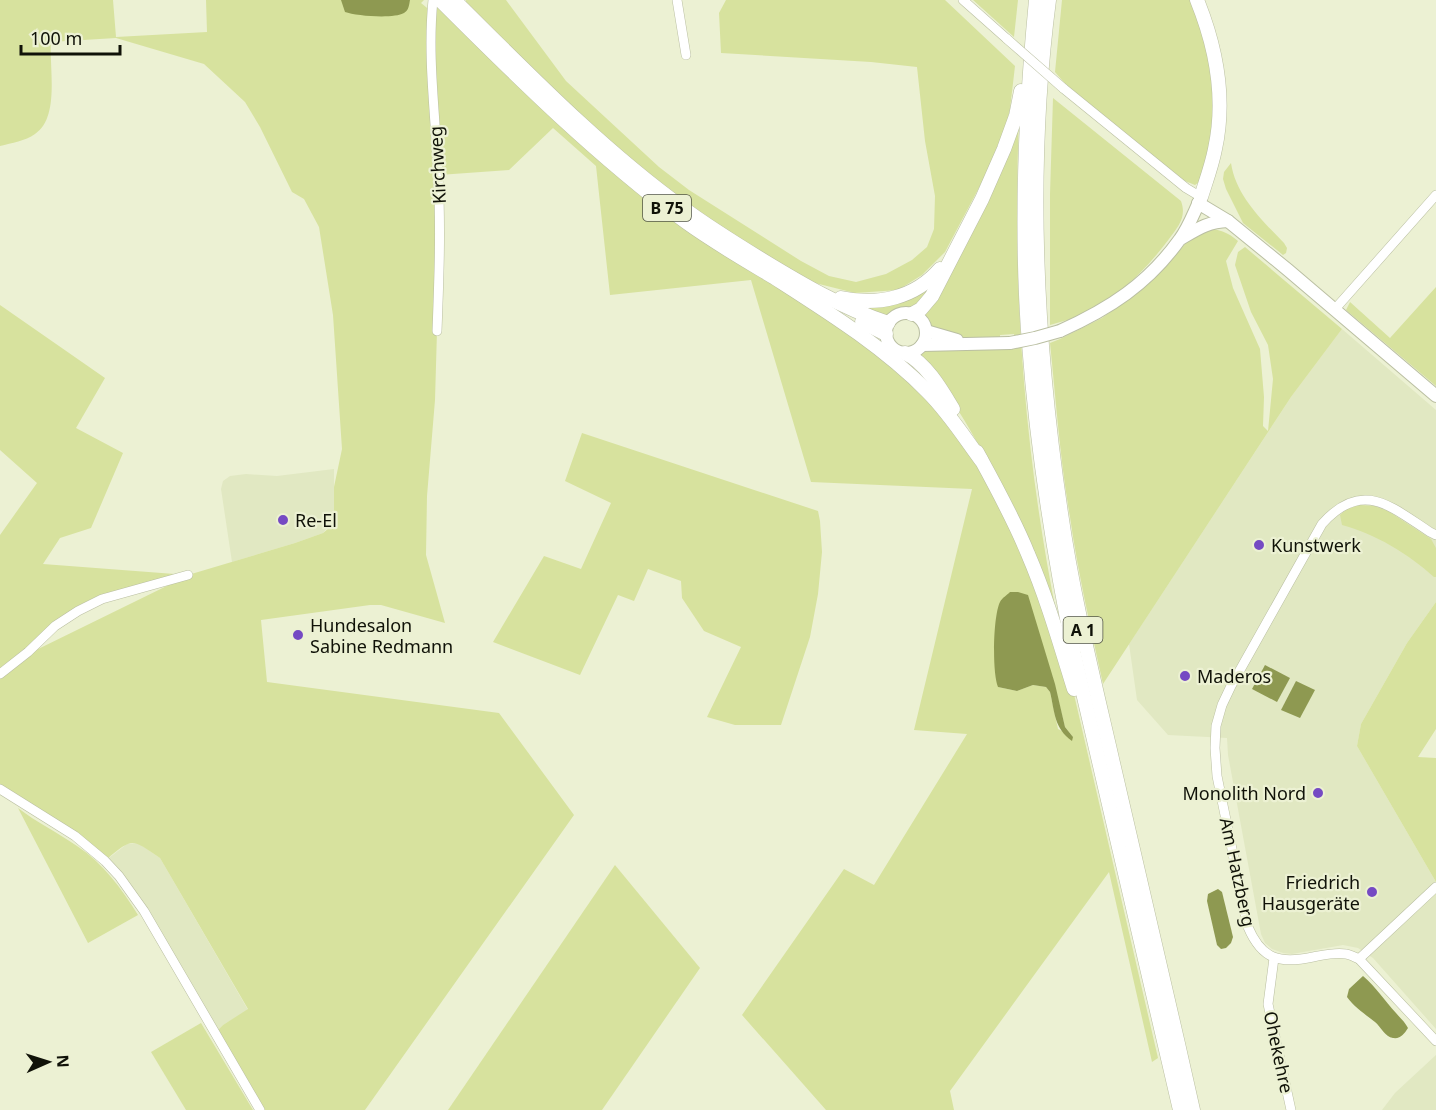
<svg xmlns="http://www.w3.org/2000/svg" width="1436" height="1110" font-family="'Noto Sans',sans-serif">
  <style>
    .built { fill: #e1e8c2 }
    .green { fill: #d7e29e; fill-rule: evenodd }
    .water { fill: #8e9951 }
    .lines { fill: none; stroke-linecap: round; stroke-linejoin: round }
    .minor-casing { stroke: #babfa2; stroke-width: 10 }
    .major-casing { stroke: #babfa2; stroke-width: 14 }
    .highway-casing { stroke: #babfa2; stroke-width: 15 }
    .minor { stroke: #fff; stroke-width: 9 }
    .major { stroke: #fff; stroke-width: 12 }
    .highway { stroke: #fff; stroke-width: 14 }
    .minor-bridge-casing { stroke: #babfa2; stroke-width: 10; stroke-linecap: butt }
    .major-bridge-casing { stroke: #babfa2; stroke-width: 14; stroke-linecap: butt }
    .minor-bridge { stroke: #fff; stroke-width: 9 }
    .major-bridge { stroke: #fff; stroke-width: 12 }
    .poi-dot { fill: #754ac3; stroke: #ecf1d3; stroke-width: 2 }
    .labels { text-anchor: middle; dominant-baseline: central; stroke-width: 4.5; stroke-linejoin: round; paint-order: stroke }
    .shield { fill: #ecf1d3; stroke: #525545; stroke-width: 1.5 }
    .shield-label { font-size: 16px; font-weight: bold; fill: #101208 }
    .street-label { font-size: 18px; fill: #101208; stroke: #ecf1d3 }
    .poi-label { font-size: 18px; fill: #101208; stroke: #ecf1d3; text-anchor: start }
  </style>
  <rect width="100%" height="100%" fill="#ecf1d3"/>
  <g class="built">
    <path d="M1342,329L1436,410V602L1407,643L1361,724L1357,746L1436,882V1029L1373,958L1358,948L1343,945L1292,954L1283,953L1272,949L1265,943L1261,934L1228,755L1227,738L1168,735L1137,700L1129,644L1291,397Z"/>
    <path d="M334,469V519L323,533L295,543L232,562L221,489L223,481L230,476L246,474L277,476Z"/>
    <path d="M138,843L160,858L248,1010L223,1025L215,1033L144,911L105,861L127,844Z"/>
    <path d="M1436,1055V1110H1382L1395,1093Z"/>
  </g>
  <g class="green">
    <path d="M0,0H113L116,37L207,32L206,0H424L421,3L432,12L436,4L813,307L894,366L953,424L1000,503L1043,602L1070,677L1158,1058L1152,1062L1109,872L950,1091L954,1110H826L742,1015L844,869L874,885L967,734L914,730L972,489L811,482L751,280L610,295L596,166L553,128L509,170L439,175L437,331L435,400L427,496L426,555L445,623L381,605H370L261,620L267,682L499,713L574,815L365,1110H260L215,1033L223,1025L248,1009L160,858C131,839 134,837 107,859L0,786V677L30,653L183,578L89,605L0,674V535L37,483L0,450V305L105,378L76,428L123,453L91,528L60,538L43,564L188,575L295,543L323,533L329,528L334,519V487L342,449L333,315L319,227L304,199L292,192L260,127L245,102L204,64L116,38L51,42C49,67 60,118 35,134C25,141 12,143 0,146ZM1052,675L1065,727L1073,737L1058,729L1050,692L1046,687L1033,685L1017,691L998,687Z"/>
    <path d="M466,0H506L566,81L659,167L689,190L801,261L829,276L856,282L886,274L912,260L927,247L934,229L935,196L925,141L917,67L871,62L721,53L719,13L726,0H945L1015,66L1010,109L1004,135L983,180L945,252L922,275L898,290L855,293L807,281L675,197L602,137L466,6Z"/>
    <path d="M973,0H1018L1014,37Z"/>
    <path d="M1062,0H1193C1198,15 1204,29 1208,44C1219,88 1217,140 1199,182L1195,185L1175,177L1074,94L1055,72Z"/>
    <path d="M1053,98L1181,201C1187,217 1178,227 1169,239C1145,271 1115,301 1077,317C1069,320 1059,322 1050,325V194Z"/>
    <path d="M1019,119C1012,286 1024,453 1057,616C1018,526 982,431 918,355L921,350L1000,349V350L1016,348L1014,334L1000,335V339C984,339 943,341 932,331C928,328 925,319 921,315Z"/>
    <path d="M1231,163C1236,196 1262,220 1284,243L1287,248L1286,253L1283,255L1243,223L1226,189L1223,179L1224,172Z"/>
    <path d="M1205,228C1218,229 1228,232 1238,241L1226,261L1233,288L1260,349L1264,397L1263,426L1268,431L1273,379L1268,345L1251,312L1235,265L1238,252L1245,247L1342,329L1291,397L1103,684C1091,629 1078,573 1070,517C1060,459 1056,401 1050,343L1060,339L1102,318L1142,289L1180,250L1198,229Z"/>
    <path d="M934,280L923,304L912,310H899L888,316L844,303L872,304Z"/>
    <path d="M1436,287V386L1346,310L1350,302L1390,338Z"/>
    <path d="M582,433L818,511L820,521L822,552L818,594L810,637L781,725H735L707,717L741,647L704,631L682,598L681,581L648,569L634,601L618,595L580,675L493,642L544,556L581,569L611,503L565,481Z"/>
    <path d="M1360,505L1374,506L1388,511L1431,539L1436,548V577H1434C1410,555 1374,533 1342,525L1340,515L1347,509Z"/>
    <path d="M1436,602V729L1418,757L1436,758V882L1357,746L1361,724L1407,643Z"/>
    <path d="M18,808C36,822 57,832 77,846C103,863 122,889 138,915L88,943Z"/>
    <path d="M615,865L700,968L602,1110H448Z"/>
    <path d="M201,1023L253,1110H186L151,1052Z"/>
  </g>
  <g class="water">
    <path d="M341,0H410C409,5 409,10 404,13C394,19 356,16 345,12Z"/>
    <path d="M1010,592H1018L1028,595L1055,684L1065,727L1073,737L1072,741C1054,728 1055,713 1050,692L1046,687L1033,685L1017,691L998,687C992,673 993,616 1000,602C1002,598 1007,595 1010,592Z"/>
    <path d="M1265,665L1290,678L1277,702L1252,689Z"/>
    <path d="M1296,681L1315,690L1300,718L1281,710Z"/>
    <path d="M1218,889L1222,892L1233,937L1231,943L1226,948L1221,949L1217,945L1207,901L1208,894Z"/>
    <path d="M1363,976C1376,987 1385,1001 1396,1013C1400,1018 1405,1022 1408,1028C1404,1034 1401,1039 1393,1038C1385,1037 1381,1027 1375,1022C1365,1014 1355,1008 1347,997L1349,989Z"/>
  </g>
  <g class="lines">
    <defs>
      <g id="minor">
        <path d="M433,0C427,58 436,117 438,175C441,227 439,279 437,331"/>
        <path d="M677,0L686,55"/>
        <path d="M963,0L1007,39"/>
        <path d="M1063,88L1186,188L1201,197"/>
        <path d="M1335,309L1436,195"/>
        <path d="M1436,535L1430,532C1390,506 1362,479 1322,524L1231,686L1222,705L1216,726L1215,748L1217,776L1248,927C1262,960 1280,964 1313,957C1324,955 1335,952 1346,954C1351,955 1355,957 1359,959L1436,1041"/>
        <path d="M0,674L28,652L55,626L78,611L102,599L188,575"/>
        <path d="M0,789L75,836L105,861L119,876L144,911L260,1110"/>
        <path d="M1274,958L1268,1004L1291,1110"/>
        <path d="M1359,959L1436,887"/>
      </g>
      <g id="major">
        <path d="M1198,203L1228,221L1288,270L1436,396"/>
        <path d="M1182,238C1199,228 1208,222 1228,221"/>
        <circle cx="906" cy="333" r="20"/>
        <path d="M926,331L957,340"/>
        <path d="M1060,331C1109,309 1148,284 1180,239C1189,227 1194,212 1201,198"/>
        <path d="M922,345L1010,343"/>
      </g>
      <g id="highway">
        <path d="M440,0C518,78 597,156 686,222C715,243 745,260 775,278C828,312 884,347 928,392C949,413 964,437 981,460"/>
        <path d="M454,0C527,72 599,147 683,208C707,226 733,242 759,258C800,283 842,308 888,323"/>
        <path d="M1036,0C1025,114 1020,230 1029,344C1037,449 1053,551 1074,654L1180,1110"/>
        <path d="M1049,0C1027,168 1036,346 1061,513C1073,597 1094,680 1113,763C1140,878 1167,994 1193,1110"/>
        <path d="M1197,0C1216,47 1226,99 1215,149C1212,165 1206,181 1201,197"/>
        <path d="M841,298C878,306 915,298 940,269"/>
        <path d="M912,314L921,309L932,296L982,199L1004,149L1016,116L1021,91"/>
        <path d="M862,322L886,334"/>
        <path d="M905,353C926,363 941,389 953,409"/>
        <path d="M977,452C995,485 1014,519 1028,554C1047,598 1060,644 1074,689"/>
      </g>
    </defs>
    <use href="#minor" class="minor-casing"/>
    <use href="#major" class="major-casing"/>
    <use href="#highway" class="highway-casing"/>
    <use href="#minor" class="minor"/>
    <use href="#major" class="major"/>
    <use href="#highway" class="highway"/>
    <defs>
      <path id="minor-bridge" d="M1007,39L1063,88"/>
      <path id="major-bridge" d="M1010,343L1035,338L1060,331"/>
    </defs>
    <use href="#minor-bridge" class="minor-bridge-casing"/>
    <use href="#major-bridge" class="major-bridge-casing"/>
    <use href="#minor-bridge" class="minor-bridge"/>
    <use href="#major-bridge" class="major-bridge"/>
  </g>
  <g class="poi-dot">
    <circle cx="283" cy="520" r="6"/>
    <circle cx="1259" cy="545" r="6"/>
    <circle cx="298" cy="635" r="6"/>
    <circle cx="1185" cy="676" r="6"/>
    <circle cx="1318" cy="793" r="6"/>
    <circle cx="1372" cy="892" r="6"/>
  </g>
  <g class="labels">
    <g class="shield">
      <rect x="643" y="195" width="48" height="26" rx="4.5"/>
      <rect x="1063.5" y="617" width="39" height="26" rx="4.5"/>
    </g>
    <g class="shield-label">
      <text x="667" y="208">B 75</text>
      <text x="1083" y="630">A 1</text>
    </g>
    <g class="street-label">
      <text transform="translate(437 165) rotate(-93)">Kirchweg</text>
      <text transform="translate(1238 872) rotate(78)">Am Hatzberg</text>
      <text transform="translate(1279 1052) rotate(78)">Ohekehre</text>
    </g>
    <g class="poi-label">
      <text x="295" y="520">Re-El</text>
      <text x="1271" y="545">Kunstwerk</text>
      <text x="310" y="625">Hundesalon<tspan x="310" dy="21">Sabine Redmann</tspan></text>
      <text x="1197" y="676">Maderos</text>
      <text x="1306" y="793" text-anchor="end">Monolith Nord</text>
      <text x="1360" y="882" text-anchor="end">Friedrich<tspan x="1360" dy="21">Hausgeräte</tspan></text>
    </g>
  </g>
  <g transform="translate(48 1062) rotate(87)" stroke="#ecf1d3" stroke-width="4.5" paint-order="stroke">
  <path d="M0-4.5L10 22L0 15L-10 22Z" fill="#101208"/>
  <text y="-9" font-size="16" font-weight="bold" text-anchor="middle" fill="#101208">N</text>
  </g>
  <path d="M21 45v9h99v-9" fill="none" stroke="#101208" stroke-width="3"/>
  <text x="30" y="45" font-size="18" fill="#101208" stroke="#ecf1d3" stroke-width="4.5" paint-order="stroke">100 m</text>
</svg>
